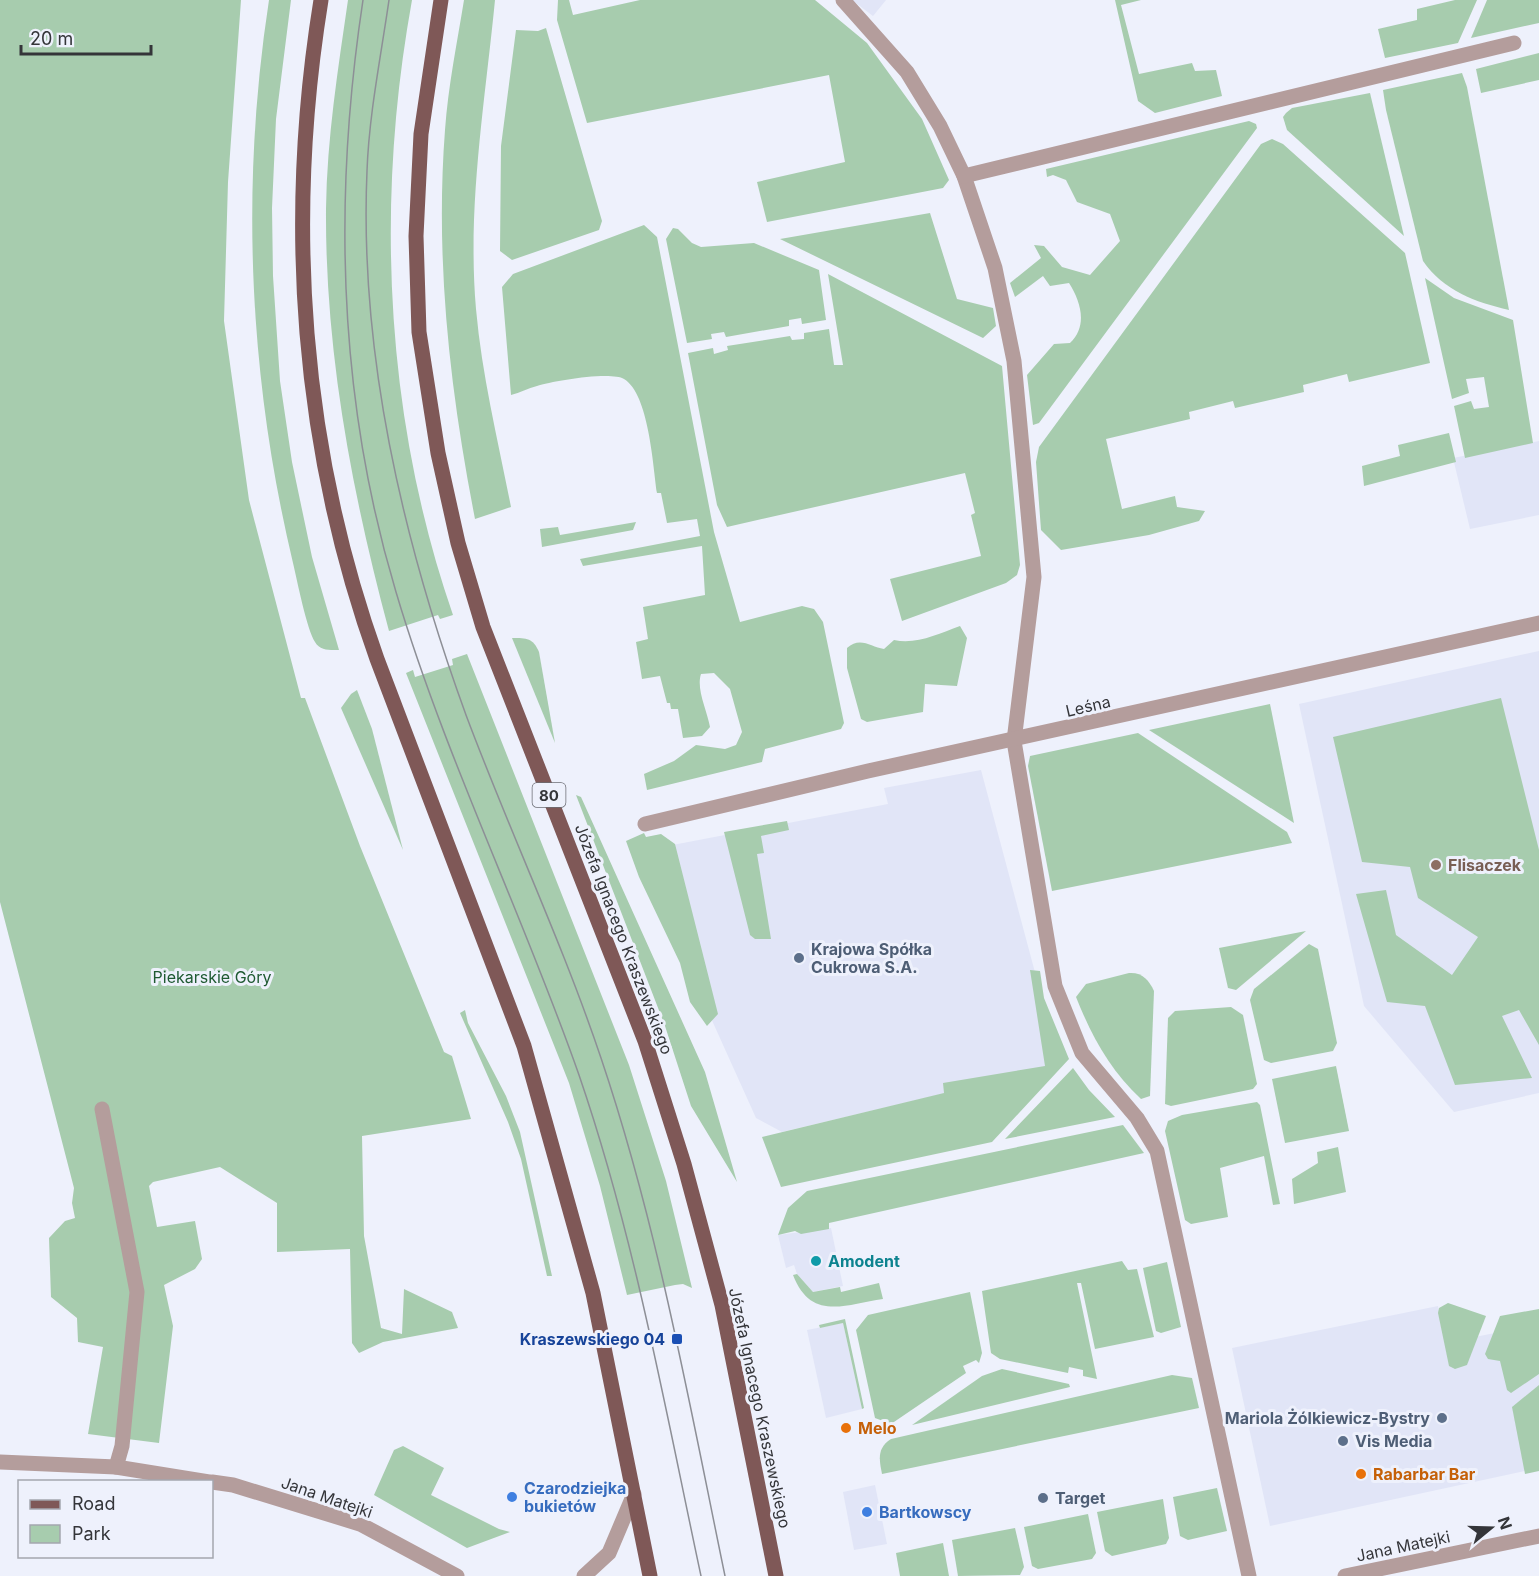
<svg xmlns="http://www.w3.org/2000/svg" width="1539" height="1576" font-family="Inter,sans-serif">
  <style>
    .built { fill: #e1e5f7 }
    .green { fill: #a7ccae }
    .lines { fill: none; stroke-linecap: round; stroke-linejoin: round }
    .minor { stroke: #b49d9c; stroke-width: 15 }
    .major { stroke: #7f5857; stroke-width: 15 }
    .tram { stroke: #8d8f96; stroke-width: 1.5 }
    .education-dot { fill: #8d6e63; stroke: #eef1fc; stroke-width: 2 }
    .service-dot { fill: #5c6f8a; stroke: #eef1fc; stroke-width: 2 }
    .culture-dot { fill: #0f9aa8; stroke: #eef1fc; stroke-width: 2 }
    .transit-dot { fill: #1a4fb4; stroke: #eef1fc; stroke-width: 2 }
    .food-dot { fill: #e8710a; stroke: #eef1fc; stroke-width: 2 }
    .shop-dot { fill: #3f7fe0; stroke: #eef1fc; stroke-width: 2 }
    .labels { text-anchor: middle; dominant-baseline: central; stroke-width: 6; stroke-linejoin: round; paint-order: stroke }
    .shield { fill: #eef1fc; stroke: #6c6d74; stroke-width: 1.5 }
    .shield-label { font-size: 15px; font-weight: bold; fill: #343539 }
    .street-label { font-size: 16px; fill: #343539; stroke: #eef1fc }
    .education-label { font-size: 16px; font-weight: bold; fill: #785e54; stroke: #eef1fc; text-anchor: start }
    .service-label { font-size: 16px; font-weight: bold; fill: #4e5e75; stroke: #eef1fc; text-anchor: start }
    .park-label { font-size: 16px; fill: #1f5a32; stroke: #eef1fc }
    .culture-label { font-size: 16px; font-weight: bold; fill: #0d838f; stroke: #eef1fc; text-anchor: start }
    .transit-label { font-size: 16px; font-weight: bold; fill: #164399; stroke: #eef1fc; text-anchor: end }
    .food-label { font-size: 16px; font-weight: bold; fill: #c56008; stroke: #eef1fc; text-anchor: start }
    .shop-label { font-size: 16px; font-weight: bold; fill: #366cbe; stroke: #eef1fc; text-anchor: start }
  </style>
  <rect width="100%" height="100%" fill="#eef1fc"/>
  <g class="built">
    <path d="M852,0H886L873,16Z"/>
    <path d="M1539,441V515L1470,529L1453,458Z"/>
    <path d="M1539,651V1093L1454,1112L1364,1006L1299,704Z"/>
    <path d="M981,770L1060,1066L782,1132L756,1118L636,852L888,804L884,788Z"/>
    <path d="M831,1228L843,1286L813,1292L797,1274L794,1265L786,1268L778,1235Z"/>
    <path d="M1438,1306L1445,1343L1539,1324V1468L1270,1526L1232,1348Z"/>
    <path d="M843,1323L862,1409L826,1418L807,1330Z"/>
    <path d="M875,1485L887,1544L854,1550L843,1492Z"/>
  </g>
  <g class="green">
    <path d="M0,0H241L228,182L224,321L249,500L301,698H305L360,846L444,1052L452,1056L471,1119L362,1136L364,1236L381,1328L402,1334L404,1289L452,1312L458,1328L383,1342L359,1353L352,1343L350,1249L277,1252V1203L220,1167L153,1182L149,1186L157,1227L195,1221L202,1259L195,1269L164,1285L173,1326L159,1443L88,1434L103,1347L78,1342L77,1318L51,1297L49,1238L65,1221L75,1218L72,1203L74,1188L0,902Z"/>
    <path d="M269,0H291L276,119L272,208L273,276L280,381L292,462L312,557L339,650C330,650 320,651 315,642C307,630 297,580 293,563C249,378 240,188 269,0Z"/>
    <path d="M348,0H412C375,204 385,419 453,615L440,619L438,615L389,631C352,493 325,352 326,209C327,138 338,69 348,0Z"/>
    <path d="M464,0H495C485,102 467,207 476,309C482,376 498,441 511,507L475,519C450,390 435,262 445,130C448,87 457,43 464,0Z"/>
    <path d="M558,0H569L573,15L640,0H815L867,43L922,119L949,180L943,188L767,222L757,182L845,162L829,75L587,123L557,20Z"/>
    <path d="M1115,0H1141L1121,5L1139,74L1192,63L1195,71L1216,70L1222,96L1155,113L1138,101Z"/>
    <path d="M1455,0H1477L1458,43L1385,58L1378,29L1417,20V9Z"/>
    <path d="M1487,0H1539V23L1471,38Z"/>
    <path d="M546,28L602,221L599,230L512,260L500,251L501,146L516,30L538,31Z"/>
    <path d="M1539,53V80L1481,93L1476,69Z"/>
    <path d="M1462,73L1467,87L1509,310C1475,302 1444,291 1423,261L1386,110L1383,90Z"/>
    <path d="M1370,93L1404,236L1287,130L1283,117L1286,113L1292,108Z"/>
    <path d="M1249,121L1256,124L1257,128L1039,423L1033,425L1027,375L1054,344L1070,343C1088,326 1081,302 1069,283L1050,286L1043,276L1015,297L1010,283L1041,258L1034,245L1044,246L1062,267L1090,275L1120,241L1110,214L1077,202L1066,180L1053,175L1047,177L1046,169Z"/>
    <path d="M1272,139L1283,144L1405,253L1430,363L1349,382L1347,374L1303,385L1304,392L1235,408L1233,401L1189,412L1190,419L1106,439L1122,509L1175,496L1177,507L1205,511L1199,521L1149,535L1061,550L1041,530L1036,462L1039,447L1261,144Z"/>
    <path d="M930,213L957,299L993,308L996,326L983,338L780,239Z"/>
    <path d="M644,225L657,237L714,532L740,622L802,606L814,609L823,622L844,723L841,729L765,749L762,762L647,790L644,774L674,761L696,745L725,749L736,745L742,732L730,689L714,673L701,674C696,689 707,710 710,727L702,736L683,738L678,709H671L670,703H667L660,676L642,679L636,642L648,639L643,607L705,595L702,546L583,566L580,559L700,536L697,519L667,523L661,493H657C653,466 649,394 624,379C611,371 552,381 537,386C528,388 520,393 511,395L502,287L513,274Z"/>
    <path d="M673,228L678,229L692,243L701,247L754,243L819,270L826,320L802,324L801,318L789,320V326L726,337L724,332L711,334L712,339L687,343L666,239Z"/>
    <path d="M828,274L1002,366L1020,565L1017,575L1006,583L902,621L890,579L981,556L971,515L975,513L965,473L727,527L717,505L688,353L713,348L714,354L728,350L727,346L790,336L792,340L804,339V333L829,329L834,365H843Z"/>
    <path d="M1425,278L1454,298L1513,320L1533,443L1465,458L1454,406L1471,401L1474,409L1489,407L1484,377L1466,379L1469,393L1452,399Z"/>
    <path d="M1449,433L1456,462L1364,486L1362,466L1400,456L1398,445Z"/>
    <path d="M636,522L633,530L542,547L540,529L558,527L560,535Z"/>
    <path d="M960,626L967,638L957,686L925,684L923,712L867,722L861,719L847,668V648C860,636 871,647 884,649L894,640C916,645 938,634 960,626Z"/>
    <path d="M512,638C527,638 533,638 539,652L555,743Z"/>
    <path d="M467,654L629,1065L666,1181L692,1288L683,1284L675,1285L627,1295L600,1186L569,1083L406,673L413,670L415,677L453,665L452,659Z"/>
    <path d="M357,690L372,729L403,850L341,708L351,694Z"/>
    <path d="M1501,698L1539,850V1045L1519,1010L1502,1016L1532,1078L1455,1085L1425,1006L1387,1002L1356,894L1386,890L1396,935L1452,975L1478,937L1418,898L1410,867L1362,862L1333,737Z"/>
    <path d="M1270,704L1294,823L1149,730Z"/>
    <path d="M1138,733L1287,832L1292,843L1052,891L1028,766L1030,756Z"/>
    <path d="M576,795L581,797L705,1072L737,1182L691,1106L665,1026Z"/>
    <path d="M787,821L789,830L761,836L764,853L757,854L771,939H755L750,935L724,832Z"/>
    <path d="M644,833L646,837L661,834L675,844L718,1014L707,1026L690,1002L680,963L639,877L626,841Z"/>
    <path d="M1306,931L1236,990L1228,988L1219,948Z"/>
    <path d="M1309,944L1318,949L1337,1043L1333,1051L1271,1063L1264,1060L1250,1000L1254,989Z"/>
    <path d="M1030,970L1040,971L1044,998L1069,1059L992,1142L781,1187L762,1137L944,1093L943,1083L1045,1066Z"/>
    <path d="M1129,973C1142,972 1149,980 1154,991L1150,1096L1141,1099C1110,1070 1092,1037 1076,997L1086,984Z"/>
    <path d="M1231,1007L1243,1015L1257,1084L1253,1089L1171,1106L1165,1104L1168,1018L1175,1011Z"/>
    <path d="M465,1010L468,1023L506,1096L520,1132L552,1276H547L521,1159L508,1122L460,1013Z"/>
    <path d="M1336,1066L1349,1131L1285,1143L1272,1079Z"/>
    <path d="M1073,1068L1089,1090L1115,1117L1005,1139Z"/>
    <path d="M1257,1102L1260,1105L1280,1204L1273,1205L1264,1156L1220,1168L1228,1217L1191,1224L1185,1220L1165,1131L1168,1121L1182,1115Z"/>
    <path d="M1123,1125L1144,1153L829,1223V1229L801,1234L795,1231L778,1235L788,1208L807,1191Z"/>
    <path d="M1338,1147L1346,1192L1294,1204L1292,1179L1318,1163L1317,1152Z"/>
    <path d="M1122,1261L1128,1270L1137,1269L1154,1337L1095,1349L1081,1283H1077L1097,1379L1083,1376V1370L1069,1367L1068,1373L1000,1359L991,1353L982,1291Z"/>
    <path d="M1167,1262L1181,1327L1161,1333L1156,1331L1143,1268Z"/>
    <path d="M797,1274L813,1292L840,1287L841,1292L879,1283L883,1299C844,1305 811,1321 793,1275Z"/>
    <path d="M970,1292L982,1353L979,1363L976,1360L963,1366L966,1373L891,1424L875,1418L856,1330L868,1315Z"/>
    <path d="M1448,1303L1486,1316L1467,1365L1455,1369L1449,1366L1438,1313L1439,1308Z"/>
    <path d="M1539,1309V1374L1511,1393L1507,1390L1500,1361L1488,1359L1485,1354L1500,1316Z"/>
    <path d="M845,1319L864,1408L862,1409L843,1323L820,1328L819,1325Z"/>
    <path d="M1002,1369L1069,1384L1070,1387L912,1425L982,1376Z"/>
    <path d="M1172,1375L1192,1378L1199,1408L882,1474C879,1459 877,1448 891,1439Z"/>
    <path d="M1539,1385V1471L1525,1474L1512,1407Z"/>
    <path d="M403,1446L444,1468L431,1495L499,1529L510,1532L467,1548L374,1495L394,1450Z"/>
    <path d="M1217,1488L1227,1531L1188,1540L1180,1536L1173,1497Z"/>
    <path d="M1163,1499L1169,1538L1166,1544L1112,1556L1105,1551L1097,1512Z"/>
    <path d="M1088,1514L1096,1553L1092,1559L1038,1569L1032,1566L1024,1527Z"/>
    <path d="M1015,1528L1024,1567L1020,1575L958,1576L952,1540Z"/>
    <path d="M943,1543L949,1576H900L896,1553Z"/>
  </g>
  <g class="lines">
    <g class="minor">
      <path d="M843,0L907,72L940,126L964,176L995,268L1014,361L1034,577L1014,741L1055,986L1082,1053L1137,1118L1157,1151L1249,1576"/>
      <path d="M964,176L1514,43"/>
      <path d="M645,824L868,771L1539,623"/>
      <path d="M102,1109L137,1292L122,1446L116,1467"/>
      <path d="M0,1462L116,1467L209,1482"/>
      <path d="M212,1482L233,1485L360,1524L457,1576"/>
      <path d="M584,1576L609,1553L634,1494"/>
      <path d="M1345,1576L1539,1536"/>
    </g>
    <g class="major">
      <path d="M321,0C285,222 301,447 377,659L524,1046L593,1293L650,1576"/>
      <path d="M441,0L421,134L416,236L419,332L438,453L458,543L483,627L645,1041L684,1164L722,1305L776,1576"/>
    </g>
    <g class="tram">
      <path d="M363,0C333,198 338,399 396,592C445,757 522,912 579,1075C635,1238 665,1408 701,1576"/>
      <path d="M389,0C381,56 369,114 367,171C359,356 403,542 466,715C509,830 562,942 601,1058C658,1227 689,1402 725,1576"/>
    </g>
  </g>
  <circle class="education-dot" cx="1436" cy="865" r="6"/>
  <g class="service-dot">
    <circle cx="799" cy="958" r="6"/>
    <circle cx="1442" cy="1418" r="6"/>
    <circle cx="1343" cy="1441" r="6"/>
    <circle cx="1043" cy="1498" r="6"/>
  </g>
  <circle class="culture-dot" cx="816" cy="1261" r="6"/>
  <rect class="transit-dot" x="671" y="1333" width="12" height="12" rx="3"/>
  <g class="food-dot">
    <circle cx="846" cy="1428" r="6"/>
    <circle cx="1361" cy="1474" r="6"/>
  </g>
  <g class="shop-dot">
    <circle cx="512" cy="1497" r="6"/>
    <circle cx="867" cy="1512" r="6"/>
  </g>
  <g class="labels">
    <rect class="shield" x="532.5" y="783" width="33" height="24" rx="4.5"/>
    <g class="shield-label">
      <text x="549" y="795">80</text>
    </g>
    <g class="street-label">
      <text transform="translate(1088 706) rotate(-13)">Leśna</text>
      <text transform="translate(624 939) rotate(69)">Józefa Ignacego Kraszewskiego</text>
      <text transform="translate(760 1408) rotate(78)">Józefa Ignacego Kraszewskiego</text>
      <text transform="translate(327 1497) rotate(19)">Jana Matejki</text>
      <text transform="translate(1403 1546) rotate(-12)">Jana Matejki</text>
    </g>
    <g class="education-label">
      <text x="1448" y="865">Flisaczek</text>
    </g>
    <g class="service-label">
      <text x="811" y="949">Krajowa Spółka<tspan x="811" dy="18">Cukrowa S.A.</tspan></text>
      <text x="1430" y="1418" text-anchor="end">Mariola Żólkiewicz-Bystry</text>
      <text x="1355" y="1441">Vis Media</text>
      <text x="1055" y="1498">Target</text>
    </g>
    <g class="park-label">
      <text x="212" y="977">Piekarskie Góry</text>
    </g>
    <g class="culture-label">
      <text x="828" y="1261">Amodent</text>
    </g>
    <g class="transit-label">
      <text x="665" y="1339">Kraszewskiego 04</text>
    </g>
    <g class="food-label">
      <text x="858" y="1428">Melo</text>
      <text x="1373" y="1474">Rabarbar Bar</text>
    </g>
    <g class="shop-label">
      <text x="524" y="1488">Czarodziejka<tspan x="524" dy="18">bukietów</tspan></text>
      <text x="879" y="1512">Bartkowscy</text>
    </g>
  </g>
  <rect x="18" y="1480" width="195" height="78" fill="#eef1fc" stroke="#a4a6ae" stroke-width="1.5"/>
  <rect x="30" y="1500" width="30" height="9" fill="#7f5857" stroke="#a4a6ae" stroke-width="1.5"/>
  <text x="72" y="1510" font-size="18" fill="#343539">Road</text>
  <rect x="30" y="1525" width="30" height="18" fill="#a7ccae" stroke="#a4a6ae" stroke-width="1.5"/>
  <text x="72" y="1540" font-size="18" fill="#343539">Park</text>
  <g transform="translate(1491 1528) rotate(71)" stroke="#eef1fc" stroke-width="4.5" paint-order="stroke">
  <path d="M0-4.5L10 22L0 15L-10 22Z" fill="#343539"/>
  <text y="-9" font-size="16" font-weight="bold" text-anchor="middle" fill="#343539">N</text>
  </g>
  <path d="M21 45v9h130v-9" fill="none" stroke="#343539" stroke-width="3"/>
  <text x="30" y="45" font-size="18" fill="#343539" stroke="#eef1fc" stroke-width="4.5" paint-order="stroke">20 m</text>
</svg>
